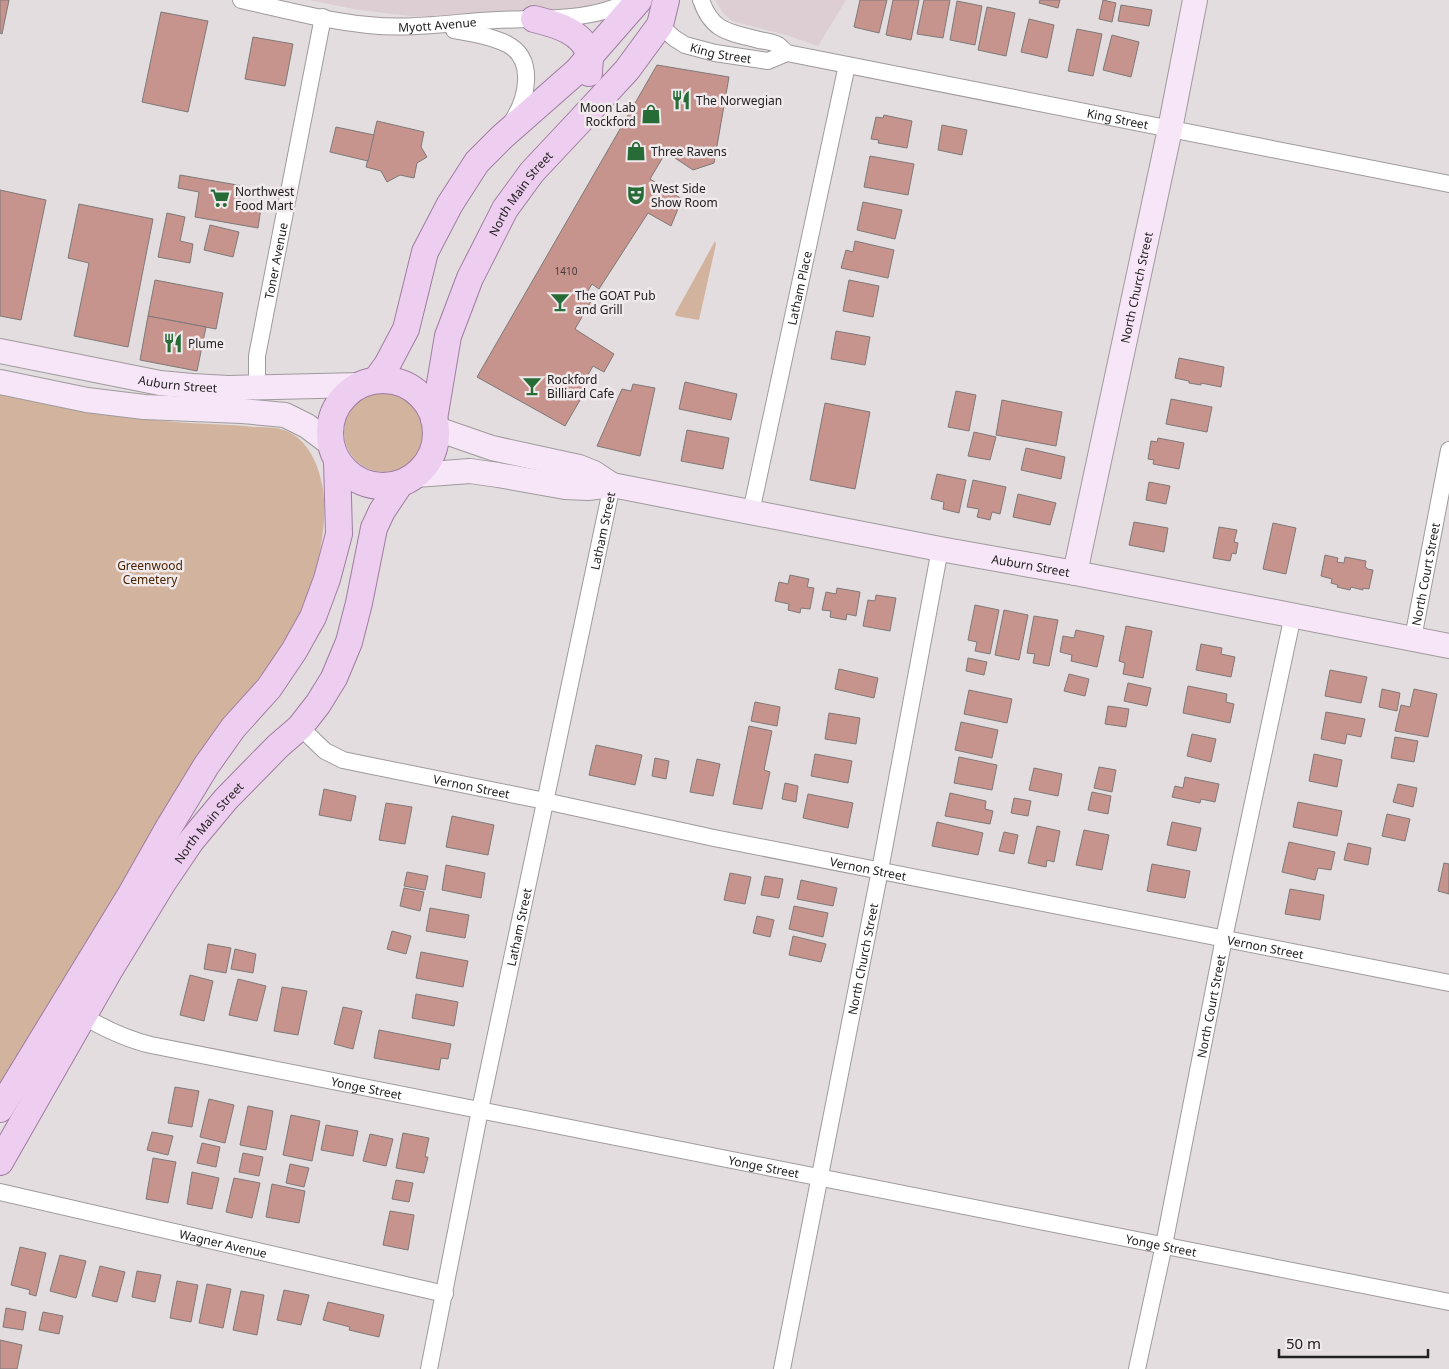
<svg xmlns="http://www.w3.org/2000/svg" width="1449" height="1369" font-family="'Noto Sans',sans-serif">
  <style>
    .built { fill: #dcced3 }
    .green { fill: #d2b39e }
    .building { fill: #c7938d; stroke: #7e7978 }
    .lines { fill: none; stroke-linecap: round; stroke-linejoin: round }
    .street-casing { stroke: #9f9a9c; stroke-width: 18 }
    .secondary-casing { stroke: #9f9a9c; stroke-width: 26 }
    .primary-casing { stroke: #9f7ca1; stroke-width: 28 }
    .street { stroke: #fff; stroke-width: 16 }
    .secondary { stroke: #f7e6f8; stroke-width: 24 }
    .primary { stroke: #eecef0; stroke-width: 26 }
    .labels { text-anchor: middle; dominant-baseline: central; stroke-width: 5; stroke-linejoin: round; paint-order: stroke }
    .number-label { font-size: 10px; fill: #4b3d3b }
    .street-label { font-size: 12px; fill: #222020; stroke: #f0eaec }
    .poi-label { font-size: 12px; fill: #222020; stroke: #f0eaec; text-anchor: start }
    .park-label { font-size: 12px; fill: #4a2300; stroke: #f0eaec }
  </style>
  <rect width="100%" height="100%" fill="#e3dddf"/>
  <g class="built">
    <path d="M310,0H614L587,10L430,18L393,14L353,9Z"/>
    <path d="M715,0H846L818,46L786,35L732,21L723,13Z"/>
  </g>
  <g class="green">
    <path d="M715,241L716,244L699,320L676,316L675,314Z"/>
    <circle cx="384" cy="432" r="40"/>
    <path d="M0,393C57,407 116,417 175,422C201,424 228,424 254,427C264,427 275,427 284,430C304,437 315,457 320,476C326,497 325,517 322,539C317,571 307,603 291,632C268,673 234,705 206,743C200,752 194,762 187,771L0,1092Z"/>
  </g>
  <g class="building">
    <path d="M0,0H9L2,34L0,33Z"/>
    <path d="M860,0H887L879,33L854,27Z"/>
    <path d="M893,0H919L911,40L886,35Z"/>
    <path d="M924,0H950L943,38L917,34Z"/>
    <path d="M1040,0H1060L1058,8L1039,3Z"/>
    <path d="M1103,0L1116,3L1112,22L1099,19Z"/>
    <path d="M957,1L982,6L975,45L950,40Z"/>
    <path d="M1121,5L1152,10L1149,26L1118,21Z"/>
    <path d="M987,7L1015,13L1006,56L978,50Z"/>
    <path d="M161,12L208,21L188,112L142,102Z"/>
    <path d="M1029,19L1054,25L1047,58L1021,52Z"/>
    <path d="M1077,29L1102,34L1093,76L1068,71Z"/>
    <path d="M1112,35L1139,42L1131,77L1103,70Z"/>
    <path d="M253,37L293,44L285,86L245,79Z"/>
    <path d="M657,65L729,77L714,163L693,170L666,152L650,179L682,199L671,226L648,213L599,289L592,284L586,294L593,298L575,329L614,354L604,372L593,366L582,385L587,388L565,426L477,377Z"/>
    <path d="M884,115L912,121L907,148L878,143L879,140L871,139L876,117L883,118Z"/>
    <path d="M377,121L424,132L421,147L427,157L417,163L414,178L400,175L387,182L381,171L366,167Z"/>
    <path d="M942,125L967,130L962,155L938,150Z"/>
    <path d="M336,127L374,135L368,161L330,152Z"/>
    <path d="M870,156L914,164L908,195L864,187Z"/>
    <path d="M180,175L243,186L240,204L261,208L258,228L195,217L199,192L178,188Z"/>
    <path d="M0,190L46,200L21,320L0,316Z"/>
    <path d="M863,202L902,210L895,239L857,230Z"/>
    <path d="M79,204L153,219L128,347L74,336L89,263L68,258Z"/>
    <path d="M167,213L185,217L180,241L193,244L190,263L158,257Z"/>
    <path d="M210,225L239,232L233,257L204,250Z"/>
    <path d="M855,241L894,250L888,278L841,268L846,250L853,252Z"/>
    <path d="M155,280L223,293L216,329L148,316Z"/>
    <path d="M849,280L879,286L873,317L843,311Z"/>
    <path d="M148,316L206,327L197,371L140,360Z"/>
    <path d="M836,331L870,337L865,365L831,359Z"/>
    <path d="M1179,358L1224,367L1221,387L1201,383V385L1189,383V381L1175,378Z"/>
    <path d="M685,382L737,394L731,420L679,409Z"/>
    <path d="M633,384L655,388L640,456L597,446L622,389L631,391Z"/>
    <path d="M956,391L976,395L969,431L948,427Z"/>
    <path d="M1171,399L1212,407L1207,432L1166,424Z"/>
    <path d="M1002,400L1062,412L1056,446L996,435Z"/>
    <path d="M825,403L870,412L855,489L810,480Z"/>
    <path d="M687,430L729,438L723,469L681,461Z"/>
    <path d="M974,432L996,437L990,460L968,456Z"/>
    <path d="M1158,438L1184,443L1179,469L1153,464L1154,460L1148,459L1151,441L1157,442Z"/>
    <path d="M1026,448L1065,457L1061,479L1021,470Z"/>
    <path d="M937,474L966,480L959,513L943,509L944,502L931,499Z"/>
    <path d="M973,480L1006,487L1000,514L992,512L990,520L977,517L979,509L967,507Z"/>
    <path d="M1149,482L1170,486L1166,504L1146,500Z"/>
    <path d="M1018,494L1056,503L1050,525L1013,517Z"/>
    <path d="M1134,522L1168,528L1164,552L1129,545Z"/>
    <path d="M1273,523L1296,528L1286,574L1263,569Z"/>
    <path d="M1219,527L1237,530L1234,542L1238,543L1236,554L1232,553L1230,561L1213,558Z"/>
    <path d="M1325,555L1338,558L1337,562L1344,563L1345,557L1366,561L1365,567L1367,568V569L1373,570L1369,589L1363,588V590L1351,587L1350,590L1337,587L1338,585L1331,583L1332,579L1321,576Z"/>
    <path d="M790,575L809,579L807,587L814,588L810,609L801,608L800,613L788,610L789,604L775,601L779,582L788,584Z"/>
    <path d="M837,588L860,592L856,616L847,614L846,620L830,617L831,611L822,610L826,592L836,594Z"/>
    <path d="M876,595L896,598L890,631L863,626L868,600L875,601Z"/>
    <path d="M975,605L999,610L990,654L975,651L977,642L968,640Z"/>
    <path d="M1004,610L1028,615L1019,660L995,655Z"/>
    <path d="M1034,616L1058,620L1049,666L1033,663L1035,654L1027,653Z"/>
    <path d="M1126,626L1152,631L1143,678L1123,674L1125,663L1119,661Z"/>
    <path d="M1076,630L1104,636L1097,667L1071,661L1072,655L1060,652L1063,636L1074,638Z"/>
    <path d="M1201,644L1222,648L1221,654L1235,657L1231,677L1196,670Z"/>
    <path d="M968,658L987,662L984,675L966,671Z"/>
    <path d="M839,669L878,678L874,698L835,689Z"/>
    <path d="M1330,670L1367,677L1361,703L1325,696Z"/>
    <path d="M1069,674L1089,679L1085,696L1064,691Z"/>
    <path d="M1128,683L1151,688L1147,706L1124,701Z"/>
    <path d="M1188,686L1227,694L1226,702L1234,704L1230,723L1183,713Z"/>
    <path d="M1382,689L1400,693L1397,711L1379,707Z"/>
    <path d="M1414,689L1437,694L1428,737L1395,731L1401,705L1410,707Z"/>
    <path d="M969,690L1012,699L1007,723L964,714Z"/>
    <path d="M755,702L780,707L777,726L751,721Z"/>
    <path d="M1108,706L1129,709L1126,727L1105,724Z"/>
    <path d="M1326,712L1365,719L1361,737L1347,734L1345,744L1321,739Z"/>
    <path d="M829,713L860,718L856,744L825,739Z"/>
    <path d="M961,722L998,730L992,758L955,750Z"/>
    <path d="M749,726L772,731L764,770L770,772L762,809L733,804Z"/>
    <path d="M1192,734L1216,739L1211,762L1187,756Z"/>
    <path d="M1395,737L1418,741L1414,762L1391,758Z"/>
    <path d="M596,745L642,755L635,785L589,775Z"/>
    <path d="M815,754L852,761L848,783L811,776Z"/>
    <path d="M1314,754L1342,760L1337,787L1309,781Z"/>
    <path d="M959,757L997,765L992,790L954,783Z"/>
    <path d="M655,758L669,761L666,779L652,776Z"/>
    <path d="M697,759L720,764L713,796L690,792Z"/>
    <path d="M1099,767L1116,770L1112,792L1094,788Z"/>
    <path d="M1034,768L1062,774L1058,796L1029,790Z"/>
    <path d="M1185,777L1219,784L1215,802L1201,799L1200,803L1172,797L1175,786L1183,788Z"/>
    <path d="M785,783L798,786L796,802L782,799Z"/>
    <path d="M1398,784L1417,788L1413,807L1393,802Z"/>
    <path d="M324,789L356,796L351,821L319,815Z"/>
    <path d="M1092,792L1111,796L1108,814L1088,810Z"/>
    <path d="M950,793L986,801L985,809L993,811L990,824L945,816Z"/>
    <path d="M808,794L853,803L848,828L803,818Z"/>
    <path d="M1014,798L1031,801L1028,816L1011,813Z"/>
    <path d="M1298,802L1342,811L1337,836L1293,827Z"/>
    <path d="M386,803L412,807L405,844L379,840Z"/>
    <path d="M1387,814L1410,819L1405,841L1382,836Z"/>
    <path d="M452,816L494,825L488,855L446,847Z"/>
    <path d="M937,822L983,833L978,855L932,846Z"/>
    <path d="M1172,822L1201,828L1196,851L1167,845Z"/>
    <path d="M1037,826L1060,831L1054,862L1047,860L1046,867L1028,863Z"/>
    <path d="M1084,830L1109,835L1102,870L1076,865Z"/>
    <path d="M1004,832L1018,835L1014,854L999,851Z"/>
    <path d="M1289,842L1335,852L1331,870L1318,868L1315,880L1282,872Z"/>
    <path d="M1348,843L1371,848L1368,865L1344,860Z"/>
    <path d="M1444,863L1449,864V894L1438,891Z"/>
    <path d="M1152,864L1190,871L1185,898L1147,891Z"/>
    <path d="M446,865L485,873L481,898L442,890Z"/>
    <path d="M407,872L428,876L425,890L404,886Z"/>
    <path d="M730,873L751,877L745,904L724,900Z"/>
    <path d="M765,876L783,879L779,898L761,895Z"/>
    <path d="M801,880L837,888L833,906L797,899Z"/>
    <path d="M404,888L424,892L420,911L400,906Z"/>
    <path d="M1290,889L1324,895L1320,920L1285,914Z"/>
    <path d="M794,906L828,913L823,937L789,929Z"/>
    <path d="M430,908L469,915L465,938L426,931Z"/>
    <path d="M757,916L774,920L770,937L753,933Z"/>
    <path d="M392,931L411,936L406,954L387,949Z"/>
    <path d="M793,936L826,944L821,962L789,955Z"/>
    <path d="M208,944L231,948L226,973L204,969Z"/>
    <path d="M235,949L256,954L253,973L231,969Z"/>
    <path d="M421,952L468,961L463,987L416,978Z"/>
    <path d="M190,975L213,981L204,1021L180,1015Z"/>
    <path d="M238,979L266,986L257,1021L229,1015Z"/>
    <path d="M282,987L307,991L298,1035L274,1031Z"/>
    <path d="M416,994L458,1002L454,1026L412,1018Z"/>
    <path d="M343,1007L362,1011L353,1049L334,1044Z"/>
    <path d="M379,1030L451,1044L448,1059L441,1058L439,1070L374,1058Z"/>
    <path d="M175,1087L199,1091L192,1127L168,1123Z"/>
    <path d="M209,1099L234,1105L225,1143L200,1137Z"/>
    <path d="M248,1106L273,1111L266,1150L240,1145Z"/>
    <path d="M291,1115L320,1121L312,1161L283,1155Z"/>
    <path d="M326,1125L358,1131L353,1156L321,1150Z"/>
    <path d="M152,1132L173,1136L168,1155L147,1150Z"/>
    <path d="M403,1133L429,1138L425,1157H428L424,1173L396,1168Z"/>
    <path d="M370,1134L393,1139L386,1166L363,1161Z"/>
    <path d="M202,1143L220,1147L216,1167L197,1163Z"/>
    <path d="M243,1153L263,1157L259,1176L239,1172Z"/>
    <path d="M153,1158L176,1162L168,1203L146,1199Z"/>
    <path d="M290,1164L309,1168L304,1187L286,1183Z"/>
    <path d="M192,1172L219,1178L212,1209L187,1204Z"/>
    <path d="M234,1178L260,1183L252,1218L226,1212Z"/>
    <path d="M396,1180L413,1183L409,1202L392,1199Z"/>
    <path d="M272,1184L305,1191L299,1223L266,1217Z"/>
    <path d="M390,1211L414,1215L408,1250L383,1245Z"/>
    <path d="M20,1247L46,1253L36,1296L29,1294L30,1290L11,1285Z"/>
    <path d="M60,1255L86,1261L76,1298L50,1291Z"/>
    <path d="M100,1266L125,1272L117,1302L92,1296Z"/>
    <path d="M137,1271L161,1275L155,1302L132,1297Z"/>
    <path d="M177,1281L198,1285L191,1322L170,1318Z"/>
    <path d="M207,1284L231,1289L223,1328L199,1323Z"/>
    <path d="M284,1290L309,1295L301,1325L277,1320Z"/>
    <path d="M241,1291L264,1295L257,1335L233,1330Z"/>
    <path d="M328,1302L384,1315L379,1337L349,1330L350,1327L323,1320Z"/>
    <path d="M6,1308L26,1312L23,1330L3,1327Z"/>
    <path d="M43,1312L63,1316L59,1334L39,1330Z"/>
    <path d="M0,1340L22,1345L17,1369H0Z"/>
  </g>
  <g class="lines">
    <defs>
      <g id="street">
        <path id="s1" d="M241,0C282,9 326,21 368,25C411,30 454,22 497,20C542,18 591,22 632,0"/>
        <path id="s2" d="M701,0C712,32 729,32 759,40C765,41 773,42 778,45C781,47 784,51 787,53L1449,184"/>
        <path id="s3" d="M660,25L674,38L685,45L715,53L768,61L787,53"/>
        <path d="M454,30C472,33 490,36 507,44C536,59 527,98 513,120"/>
        <path id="s4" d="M257,387V356L323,17"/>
        <path id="s5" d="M751,512L847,65"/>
        <path id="s6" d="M1413,638L1449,450"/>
        <path id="s7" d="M300,727L325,751L343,760L372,766L545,801L714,838L1449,983"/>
        <path id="s8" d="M83,1016C105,1029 126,1039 151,1045L1449,1302"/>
        <path id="s9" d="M0,1192L445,1294"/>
        <path id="s10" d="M429,1369L480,1110L612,485"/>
        <path id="s11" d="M782,1369L880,870L940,549"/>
        <path id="s12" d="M1137,1369L1164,1245L1224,938L1293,615"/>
      </g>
      <g id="secondary">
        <path id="s13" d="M0,351L160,383L192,386L228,388L360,385"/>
        <path d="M0,382L87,400L144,407L242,411L285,415L307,426L331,444"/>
        <path d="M437,429L492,448L579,467L594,473L612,485"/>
        <path id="s14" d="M416,475L470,471L498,475L565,487L588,488L612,485L940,549L1075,573L1449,646"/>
        <path id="s15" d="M1075,573L1170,129L1195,0"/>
      </g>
      <g id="primary">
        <path d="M534,19C555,24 585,32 590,57C590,62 589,68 589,73"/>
        <circle cx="383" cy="433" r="53"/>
        <path d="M376,380L387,365L406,329L425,252L450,204L477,162L502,137L577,71L639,0"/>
        <path id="s16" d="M434,419L448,336L470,278L505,209L532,172L578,123L627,70L660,25L666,0"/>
        <path d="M0,1109L131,894L169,827L206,766L233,728L269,688L294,651L313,617L327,579L339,534L337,461"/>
        <path id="s17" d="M0,1162L109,971L162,884L191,841L226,799L278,746L300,727L318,704L334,678L349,642L359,603L374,528L382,511L400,484"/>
      </g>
    </defs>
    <use href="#street" class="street-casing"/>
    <use href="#secondary" class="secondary-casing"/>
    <use href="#primary" class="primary-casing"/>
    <use href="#street" class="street"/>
    <use href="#secondary" class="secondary"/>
    <use href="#primary" class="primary"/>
  </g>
  <defs>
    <symbol id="restaurant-bare" viewBox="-9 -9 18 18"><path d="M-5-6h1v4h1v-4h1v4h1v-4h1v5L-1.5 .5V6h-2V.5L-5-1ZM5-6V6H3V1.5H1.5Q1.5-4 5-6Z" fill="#276b36" stroke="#f0eaec" stroke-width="2.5" paint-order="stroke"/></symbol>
    <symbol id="shop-bare" viewBox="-9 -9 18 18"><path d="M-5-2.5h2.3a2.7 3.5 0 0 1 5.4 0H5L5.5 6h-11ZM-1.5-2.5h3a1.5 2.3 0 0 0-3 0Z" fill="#276b36" stroke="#f0eaec" stroke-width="2.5" paint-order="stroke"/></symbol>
    <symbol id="theatre-bare" viewBox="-9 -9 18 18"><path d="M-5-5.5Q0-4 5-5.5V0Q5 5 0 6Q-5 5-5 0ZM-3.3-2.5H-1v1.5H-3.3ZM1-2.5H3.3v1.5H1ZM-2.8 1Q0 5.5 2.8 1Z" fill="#276b36" stroke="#f0eaec" stroke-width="2.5" paint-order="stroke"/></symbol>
    <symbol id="supermarket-bare" viewBox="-9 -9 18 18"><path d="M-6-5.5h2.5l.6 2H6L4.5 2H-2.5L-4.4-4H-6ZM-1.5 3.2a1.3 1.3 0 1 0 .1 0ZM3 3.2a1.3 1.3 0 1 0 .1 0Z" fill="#276b36" stroke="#f0eaec" stroke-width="2.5" paint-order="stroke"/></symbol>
    <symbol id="bar-bare" viewBox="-9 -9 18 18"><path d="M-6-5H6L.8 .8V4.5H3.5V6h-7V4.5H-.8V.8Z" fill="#276b36" stroke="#f0eaec" stroke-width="2.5" paint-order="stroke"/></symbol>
  </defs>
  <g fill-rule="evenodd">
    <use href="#restaurant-bare" x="667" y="86" width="28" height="28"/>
    <use href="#shop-bare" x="637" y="100" width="28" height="28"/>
    <use href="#shop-bare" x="622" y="137" width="28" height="28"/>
    <use href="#theatre-bare" x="622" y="181" width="28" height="28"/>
    <use href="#supermarket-bare" x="206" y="184" width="28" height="28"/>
    <use href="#bar-bare" x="546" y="288" width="28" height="28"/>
    <use href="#restaurant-bare" x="159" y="329" width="28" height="28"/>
    <use href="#bar-bare" x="518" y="372" width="28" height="28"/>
  </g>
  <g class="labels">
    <g class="number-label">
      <text x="566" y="271">1410</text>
    </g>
    <g class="street-label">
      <text stroke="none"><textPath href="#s1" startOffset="199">Myott Avenue</textPath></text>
      <text stroke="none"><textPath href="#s3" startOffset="69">King Street</textPath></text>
      <text stroke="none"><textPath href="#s2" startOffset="444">King Street</textPath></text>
      <text stroke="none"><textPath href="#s16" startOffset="245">North Main Street</textPath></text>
      <text stroke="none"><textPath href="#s4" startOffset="128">Toner Avenue</textPath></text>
      <text stroke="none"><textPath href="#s15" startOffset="292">North Church Street</textPath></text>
      <text stroke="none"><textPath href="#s5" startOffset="229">Latham Place</textPath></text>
      <text stroke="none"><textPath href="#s13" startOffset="181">Auburn Street</textPath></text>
      <text stroke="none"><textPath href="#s10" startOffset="856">Latham Street</textPath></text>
      <text stroke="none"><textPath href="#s14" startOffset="624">Auburn Street</textPath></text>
      <text stroke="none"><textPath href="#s6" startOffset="65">North Court Street</textPath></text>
      <text stroke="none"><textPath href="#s7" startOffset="186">Vernon Street</textPath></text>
      <text stroke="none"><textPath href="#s17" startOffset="399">North Main Street</textPath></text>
      <text stroke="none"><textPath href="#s7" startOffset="591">Vernon Street</textPath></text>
      <text stroke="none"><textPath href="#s10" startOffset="451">Latham Street</textPath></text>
      <text stroke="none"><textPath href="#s7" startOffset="996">Vernon Street</textPath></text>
      <text stroke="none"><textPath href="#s11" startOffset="418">North Church Street</textPath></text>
      <text stroke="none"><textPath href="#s12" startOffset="370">North Court Street</textPath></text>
      <text stroke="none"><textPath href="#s8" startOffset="294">Yonge Street</textPath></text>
      <text stroke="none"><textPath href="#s8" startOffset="699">Yonge Street</textPath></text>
      <text stroke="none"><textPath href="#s9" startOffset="229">Wagner Avenue</textPath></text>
      <text stroke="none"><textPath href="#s8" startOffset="1104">Yonge Street</textPath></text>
    </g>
    <g class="poi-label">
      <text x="696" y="100">The Norwegian</text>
      <text x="636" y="107" text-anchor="end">Moon Lab<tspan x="636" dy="14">Rockford</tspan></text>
      <text x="651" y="151">Three Ravens</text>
      <text x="651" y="188">West Side<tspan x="651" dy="14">Show Room</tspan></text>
      <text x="235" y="191">Northwest<tspan x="235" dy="14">Food Mart</tspan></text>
      <text x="575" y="295">The GOAT Pub<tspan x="575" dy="14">and Grill</tspan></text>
      <text x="188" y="343">Plume</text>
      <text x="547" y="379">Rockford<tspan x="547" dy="14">Billiard Cafe</tspan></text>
    </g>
    <g class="park-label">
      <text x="150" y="565">Greenwood<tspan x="150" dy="14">Cemetery</tspan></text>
    </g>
  </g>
  <path d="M1279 1349v8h149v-8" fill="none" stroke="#222020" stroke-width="2.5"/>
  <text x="1286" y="1349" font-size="15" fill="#222020" stroke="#f0eaec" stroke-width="4" paint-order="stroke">50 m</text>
</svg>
